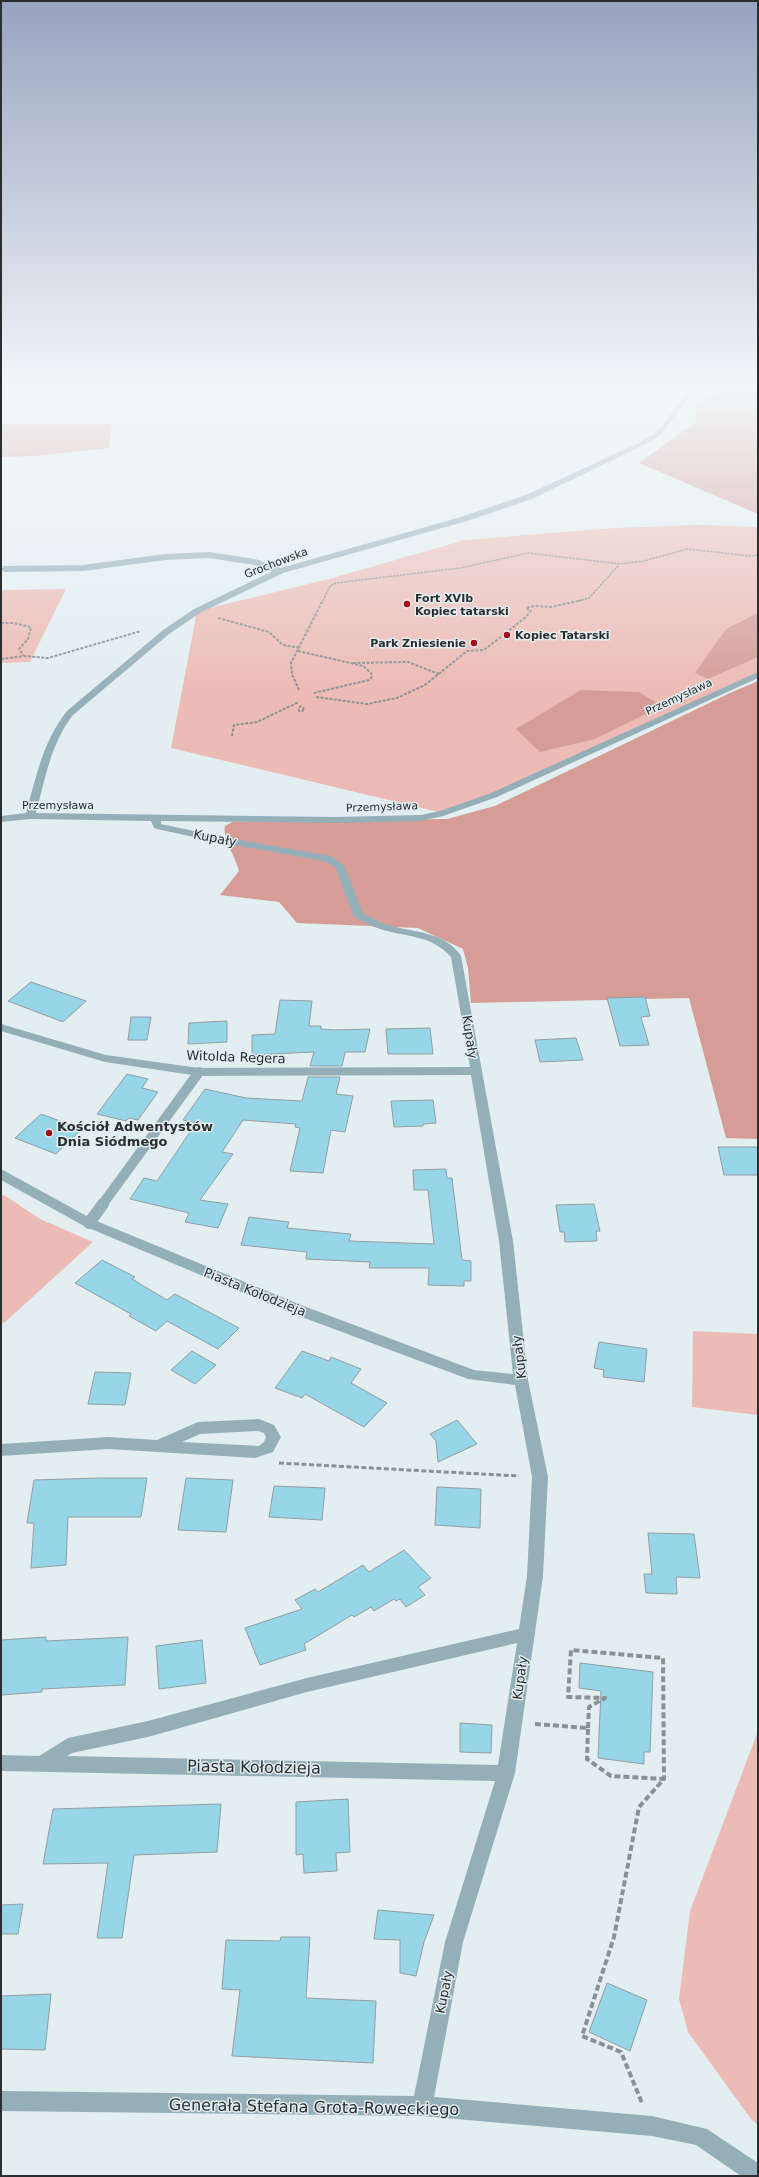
<svg xmlns="http://www.w3.org/2000/svg" width="759" height="2177" font-family="'DejaVu Sans',sans-serif">
  <style>
    .green { fill: #edbbb5 }
    .forest { fill: #d69d97 }
    .building { fill: #97d5e9; stroke: #949ea1 }
    .lines { fill: none; stroke-linecap: round; stroke-linejoin: round }
    .path-far3 { stroke: #899193; stroke-width: 1.5; stroke-dasharray: 2.5 1; stroke-linecap: butt }
    .path-far2 { stroke: #899193; stroke-width: 2; stroke-dasharray: 3 1.5; stroke-linecap: butt }
    .path-far1 { stroke: #899193; stroke-width: 3; stroke-dasharray: 5 2.5; stroke-linecap: butt }
    .path { stroke: #899193; stroke-width: 4; stroke-dasharray: 6 3; stroke-linecap: butt }
    .lane-far2 { stroke: #95afb8; stroke-width: 6 }
    .lane-far1 { stroke: #95afb8; stroke-width: 10 }
    .lane { stroke: #95afb8; stroke-width: 12 }
    .street { fill: #95afb8; fill-rule: evenodd }
    .poi-dot { fill: #a40c18; stroke: #e3eef1; stroke-width: 1.5 }
    .labels { text-anchor: middle; dominant-baseline: central; stroke-width: 3; stroke-linejoin: round; paint-order: stroke }
    .far-street-label { font-size: 11px; fill: #2a2e2f; stroke: #e3eef1 }
    .far-poi-label { font-size: 11px; font-weight: bold; fill: #2a2e2f; stroke: #e3eef1; text-anchor: start }
    .street-label { font-size: 13px; fill: #2a2e2f; stroke: #e3eef1 }
    .poi-label { font-size: 13px; font-weight: bold; fill: #2a2e2f; stroke: #e3eef1; text-anchor: start }
    .near-street-label { font-size: 16px; fill: #2a2e2f; stroke: #e3eef1 }
  </style>
  <rect width="100%" height="100%" fill="#e3eef1"/>
  <g class="green">
    <path d="M699,525L758,527V675L494,795L443,813L171,748L197,611L329,579L465,540L615,528Z"/>
    <path d="M66,589L30,662L1,663V590Z"/>
    <path d="M4,1195L40,1219L93,1242L4,1323L1,1322V1196Z"/>
    <path d="M693,1331L758,1334V1415L692,1407Z"/>
    <path d="M758,1731V2125L751,2119L688,2032L679,1999L690,1911Z"/>
  </g>
  <g class="forest">
    <path d="M720,390H758V514L639,463L696,422V404Z"/>
    <path d="M1,424H112L109,448L36,456L1,457Z"/>
    <path d="M758,613V657L708,679L695,673L726,629Z"/>
    <path d="M758,681V1139L726,1138L689,998L471,1003L468,968L463,949L418,928L297,923L279,902L220,895L239,871C236,859 222,836 225,826L232,822L447,819L495,806L730,693Z"/>
    <path d="M581,690L639,692L662,706L595,739L540,752L516,729Z"/>
  </g>
  <g class="building">
    <path d="M31,982L86,1001L63,1022L8,1001Z"/>
    <path d="M645,997L650,1016L641,1017L649,1045L620,1046L607,998Z"/>
    <path d="M280,1000L312,1001L309,1026H321V1029L334,1030L370,1029L365,1052H345L342,1066H310L314,1052L252,1055V1035L275,1034Z"/>
    <path d="M131,1017H151L147,1040H128Z"/>
    <path d="M227,1021V1042L188,1044L189,1023Z"/>
    <path d="M430,1028L433,1054H388L386,1029Z"/>
    <path d="M576,1038L583,1060L540,1062L535,1040Z"/>
    <path d="M127,1074L148,1079L142,1088L158,1092L138,1120L129,1118L126,1121L97,1114Z"/>
    <path d="M308,1077H340L336,1094L353,1096L345,1132L331,1130L323,1173L290,1171L300,1128L295,1127L296,1124L243,1120L222,1152L233,1154L200,1200L228,1204L218,1228L185,1222L189,1213L130,1199L144,1178L157,1181L196,1123L183,1120L205,1089L246,1098L302,1101Z"/>
    <path d="M433,1100L436,1123L423,1124V1126L394,1127L391,1101Z"/>
    <path d="M41,1114L82,1129L56,1154L15,1138Z"/>
    <path d="M718,1147H758V1175H724Z"/>
    <path d="M446,1169L447,1178H452L462,1260L471,1261V1281H464V1286L428,1285L429,1268H369L370,1262L306,1259L307,1252L241,1245L249,1217L289,1222L287,1228L351,1234L349,1241L434,1244L428,1190H414L413,1170Z"/>
    <path d="M594,1204L600,1231H596L597,1241L565,1242L564,1232H560L556,1205Z"/>
    <path d="M102,1260L135,1277L132,1279L167,1300L175,1294L239,1328L218,1349L167,1321L156,1331L129,1316L131,1314L75,1283Z"/>
    <path d="M599,1342L647,1349L644,1382L603,1377L604,1370L594,1368Z"/>
    <path d="M192,1351L216,1365L195,1384L171,1370Z"/>
    <path d="M302,1351L329,1361L331,1357L361,1369L351,1383L387,1403L364,1427L305,1394L302,1398L275,1388Z"/>
    <path d="M95,1372L131,1373L125,1405L88,1404Z"/>
    <path d="M457,1420L477,1444L438,1462L436,1441L430,1434Z"/>
    <path d="M100,1478H147L141,1517H68L66,1565L31,1568L34,1523H27L34,1480Z"/>
    <path d="M186,1478L233,1480L226,1532L178,1530Z"/>
    <path d="M274,1486L325,1488L322,1520L269,1517Z"/>
    <path d="M437,1487L481,1489L480,1528L435,1525Z"/>
    <path d="M648,1533L694,1534L700,1578L676,1577L677,1594L646,1593L644,1574H652Z"/>
    <path d="M404,1550L431,1578L418,1587L425,1595L406,1607L400,1599L396,1601L394,1599L374,1611L371,1607L354,1617L352,1615L304,1644L306,1650L260,1665L245,1628L302,1609L295,1600L315,1589L318,1592L363,1565L369,1572Z"/>
    <path d="M46,1637V1641L128,1637L125,1685L42,1689V1692L1,1695V1640Z"/>
    <path d="M202,1640L206,1683L159,1689L156,1646Z"/>
    <path d="M580,1663L653,1672L650,1752H644V1764L598,1758L601,1691L579,1688Z"/>
    <path d="M460,1723L492,1725L491,1753L460,1752Z"/>
    <path d="M348,1799L350,1852L336,1853L337,1871L304,1873L303,1854L296,1855V1802Z"/>
    <path d="M221,1804L217,1852L134,1855L122,1938H97L108,1863L43,1864L53,1809Z"/>
    <path d="M23,1904L18,1934H1V1905Z"/>
    <path d="M378,1910L434,1915L424,1942L416,1976L400,1973V1940L374,1939Z"/>
    <path d="M281,1937H310L306,1998L376,2001L373,2063L232,2056L240,1990L222,1989L226,1940L280,1941Z"/>
    <path d="M607,1983L647,2000L630,2051L589,2032Z"/>
    <path d="M51,1994L45,2050L1,2049V1996Z"/>
  </g>
  <g class="lines">
    <g class="path-far3">
      <path d="M323,601L330,586L336,583L460,568L529,553L620,564L644,561L687,549L750,556L758,555"/>
      <path d="M578,601L589,598L619,565"/>
    </g>
    <g class="path-far2">
      <path d="M218,618L269,632L283,645L300,648"/>
      <path d="M1,623H13L31,627L28,639L19,649L24,656"/>
      <path d="M298,651L363,666L371,673L372,677L369,680L314,693"/>
      <path d="M1,659L24,656L48,658L141,631"/>
      <path d="M353,663L408,662L439,674"/>
      <path d="M299,690L292,674L291,663L323,600"/>
      <path d="M316,697L367,704L397,698L425,685L467,651L484,650L526,617L531,611L526,608L534,606L551,607L582,600"/>
      <circle cx="301" cy="709" r="2.5"/>
      <path d="M232,736L234,725L257,722L299,702"/>
    </g>
    <path class="path-far1" d="M279,1463L519,1476"/>
    <g class="path">
      <path d="M535,1724L588,1728L587,1759L611,1776L664,1779L639,1807L614,1937L582,2036L621,2052L642,2103"/>
      <path d="M588,1728L589,1707L605,1698L568,1697L571,1650L663,1658L664,1779"/>
    </g>
    <path class="lane-far2" d="M5,569L83,568L165,557L209,555L255,562L280,571"/>
    <path class="lane-far1" d="M102,1205L199,1072"/>
    <path class="lane" d="M89,1223L103,1204"/>
    <g class="street">
      <path d="M692,390H698L688,399L660,435L643,445L532,499L467,521L283,573L200,613L169,634L73,715C51,743 45,779 36,813L335,817L421,815L440,811L491,793L758,672V678L497,797L443,816L421,821L335,823L161,821V824L217,836L331,856L344,865L363,913C371,917 379,922 388,925C415,933 444,931 461,956L513,1241L528,1380L548,1477L543,1576L515,1773L463,1942L434,2097L652,2116L707,2129L758,2163V2176H741L696,2145L652,2136L422,2116L1,2111V2091L414,2096L445,1942L495,1781L1,1771V1755L39,1756L68,1738L148,1721L307,1678L519,1629L527,1576L532,1477L515,1385L468,1379L291,1313L84,1226L1,1180V1169L94,1220L301,1305L474,1370L513,1374L499,1241L471,1075L199,1076L105,1062L1,1031V1024L106,1055L199,1068L470,1067L451,957C432,935 405,937 380,929C371,926 363,921 354,917L335,867L324,861L217,842L157,829L154,828L151,821L30,819L1,822V816L26,813C36,777 43,741 67,711L163,630L194,609L277,569L461,517L526,495L639,443L656,433L684,397ZM517,1643L498,1765L67,1756L72,1753L148,1737L307,1692Z"/>
      <path d="M259,1419L274,1425L281,1437L273,1452L255,1458L109,1449L1,1456V1444L109,1437L157,1440L198,1422ZM258,1431L264,1433L266,1437L264,1442L259,1446L182,1442L200,1434Z"/>
    </g>
  </g>
  <linearGradient id="sky" x2="0" y2="1"><stop stop-color="#98a3c0"/><stop offset="0.56" stop-color="#f2f7f9"/><stop offset="1" stop-color="#f2f7f9" stop-opacity="0"/></linearGradient>
  <rect width="759" height="694" fill="url(#sky)"/>
  <g class="poi-dot">
    <circle cx="407" cy="604" r="4"/>
    <circle cx="507" cy="635" r="4"/>
    <circle cx="474" cy="643" r="4"/>
    <circle cx="49" cy="1133" r="4"/>
  </g>
  <g class="labels">
    <g class="far-street-label">
      <text transform="translate(276 563) rotate(-21)">Grochowska</text>
      <text transform="translate(679 697) rotate(-25)">Przemysława</text>
      <text x="58" y="805">Przemysława</text>
      <text transform="translate(382 807) rotate(-2)">Przemysława</text>
    </g>
    <g class="far-poi-label">
      <text x="415" y="598">Fort XVIb<tspan x="415" dy="13">Kopiec tatarski</tspan></text>
      <text x="515" y="635">Kopiec Tatarski</text>
      <text x="466" y="643" text-anchor="end">Park Zniesienie</text>
    </g>
    <g class="street-label">
      <text transform="translate(215 838) rotate(11)">Kupały</text>
      <text transform="translate(470 1037) rotate(81)">Kupały</text>
      <text transform="translate(236 1057) rotate(2)">Witolda Regera</text>
      <text transform="translate(255 1292) rotate(22)">Piasta Kołodzieja</text>
      <text transform="translate(519 1357) rotate(-97)">Kupały</text>
      <text transform="translate(520 1678) rotate(-82)">Kupały</text>
      <text transform="translate(444 1992) rotate(-79)">Kupały</text>
    </g>
    <g class="poi-label">
      <text x="57" y="1126">Kościół Adwentystów<tspan x="57" dy="15">Dnia Siódmego</tspan></text>
    </g>
    <g class="near-street-label">
      <text transform="translate(254 1767) rotate(1)">Piasta Kołodzieja</text>
      <text transform="translate(314 2107) rotate(1)">Generała Stefana Grota-Roweckiego</text>
    </g>
  </g>
  <rect width="759" height="2177" fill="none" stroke="#2a2e2f" stroke-width="4"/>
</svg>
